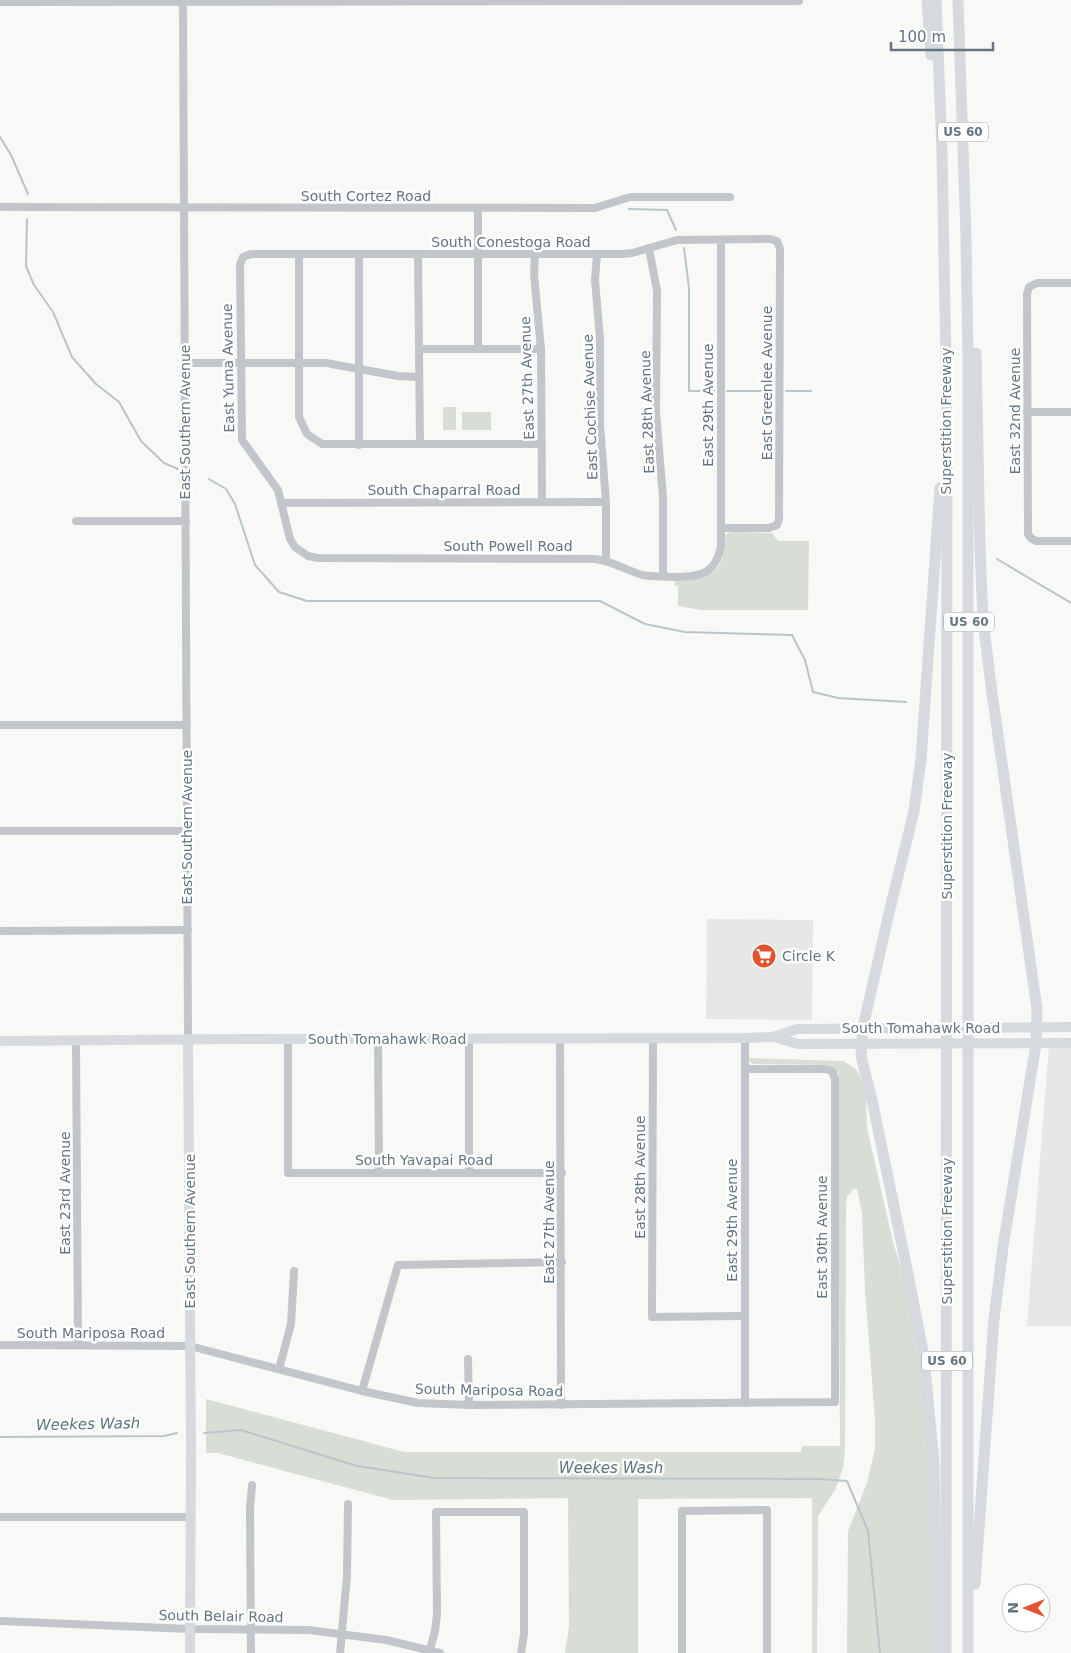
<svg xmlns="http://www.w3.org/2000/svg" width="1071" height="1653" font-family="'DejaVu Sans',sans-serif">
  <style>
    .built { fill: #e6e7e7 }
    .green { fill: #d8ddd5 }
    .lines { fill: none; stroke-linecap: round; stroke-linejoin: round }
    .stream { stroke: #b9c5c9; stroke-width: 2 }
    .minor { stroke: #c2c6ca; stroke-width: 8 }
    .major { stroke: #d6dade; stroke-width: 10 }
    .highway { stroke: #d6dade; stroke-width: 11 }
    .labels { text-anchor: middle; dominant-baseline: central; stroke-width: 5; stroke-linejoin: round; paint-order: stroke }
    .shield { fill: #fff; stroke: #929ea7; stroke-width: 1 }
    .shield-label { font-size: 12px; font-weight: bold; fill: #647581 }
    .street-label { font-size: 14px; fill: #647581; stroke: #fff }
    .poi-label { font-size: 14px; fill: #647581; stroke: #fff; text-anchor: start }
    .water-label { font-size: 15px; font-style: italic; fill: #5e747b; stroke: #fff }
  </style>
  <rect width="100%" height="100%" fill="#f8f8f6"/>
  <g class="built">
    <path d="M707,919L813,920L812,1020L706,1019Z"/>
    <path d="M1071,1043V1326H1027L1049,1044Z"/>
  </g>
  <g class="green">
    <rect x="443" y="407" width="13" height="23"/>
    <rect x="462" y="412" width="29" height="18"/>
    <path d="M731,532L772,533L778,541H809L808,610H701L678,606V586H675V581C696,581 719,577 723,554C725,547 724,540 726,534Z"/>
    <path d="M748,1058L843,1061L856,1069L860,1076L866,1097L867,1128L893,1242L905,1281L919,1361L929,1461L934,1653H847L848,1531L867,1483L875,1449V1420L865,1290L862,1213L857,1189H853L847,1197L846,1208L845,1449L843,1468L835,1490L818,1516L817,1653H812V1498L638,1499V1653H565L569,1627L568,1498L393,1500L218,1453H206V1399L404,1452H801L802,1446H840L838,1073L828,1065L754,1064L751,1063Z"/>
  </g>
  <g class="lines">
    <g class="stream">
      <path d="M0,137L11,155L28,194"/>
      <path d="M629,209L667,210L676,230"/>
      <path d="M27,219L26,266L34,285L53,312L72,357L96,384L119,402L141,441L164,463L178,469"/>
      <path d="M684,248L689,288V391H714"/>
      <path d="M727,391H773"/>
      <path d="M786,391H811"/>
      <path d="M209,479L226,489L235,504L255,565L279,592L307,601H600L645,624L685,632L792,635L805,660L813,692L838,698L906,702"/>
      <path d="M997,559L1071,603"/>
      <path d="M204,1433L241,1430L357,1466L435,1478L821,1479L847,1481L868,1531L880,1653"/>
      <path d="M0,1437L164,1436L177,1433"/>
    </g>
    <g class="minor">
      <path d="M183,0L188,1039"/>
      <path d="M0,2L799,1"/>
      <path d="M0,207L595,208L630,197H730"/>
      <path d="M478,209V349"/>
      <path d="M721,240V546C715,575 700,577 673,577C663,576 652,577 642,575C626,570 612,561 595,559L318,558L308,556L295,547L290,539L278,490L242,440L240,265L243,257L251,254H622L632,253L677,240L770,239L777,241L780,249L779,519L777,525L769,528H721"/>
      <path d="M649,248L657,291L656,412L663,498V576"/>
      <path d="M299,254V417L307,434L322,444H541"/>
      <path d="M359,254V445"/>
      <path d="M418,254L420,444"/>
      <path d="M535,254L534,274L541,349L542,502"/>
      <path d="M597,254L595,280L600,339V425L606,502V560"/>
      <path d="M1071,283H1037L1029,287L1027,294L1028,534L1031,538L1036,541H1071"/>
      <path d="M419,349H541"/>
      <path d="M185,363H326L398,376L419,377"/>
      <path d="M1027,412H1071"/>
      <path d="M281,503L606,502"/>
      <path d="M76,521H186"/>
      <path d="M0,725H187"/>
      <path d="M0,831H187"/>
      <path d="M0,931L188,930"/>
      <path d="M653,1038L652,1317L744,1316"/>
      <path d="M745,1038V1403"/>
      <path d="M288,1039V1173H562"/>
      <path d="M378,1039L379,1173"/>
      <path d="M469,1039V1173"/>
      <path d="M560,1039L561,1405"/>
      <path d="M76,1040L78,1345"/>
      <path d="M0,1345L190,1346L362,1391L418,1403L469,1405L835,1402V1079L832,1071L825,1069H745"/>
      <path d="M468,1359L469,1405"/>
      <path d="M279,1369L291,1324L294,1271"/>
      <path d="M362,1391L398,1265L562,1262"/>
      <path d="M0,1517H190"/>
      <path d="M0,1621L190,1629L309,1630L386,1640L440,1653"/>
      <path d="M251,1653L250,1508L252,1485"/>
      <path d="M340,1653L347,1576L348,1504"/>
      <path d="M429,1653L435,1631L437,1614L436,1512H524V1634L521,1653"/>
      <path d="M682,1653V1511L767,1510V1653"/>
    </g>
    <g class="major">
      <path d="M773,1037L798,1044L1071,1043"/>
      <path d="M188,1039L191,1453L190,1653"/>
      <path d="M0,1041L241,1039L745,1038L773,1037L797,1029L1071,1027"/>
    </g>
    <g class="highway">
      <path d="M927,0L931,55"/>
      <path d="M936,0L942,151L947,417L946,1653"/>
      <path d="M958,0L966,237L968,355V1653"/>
      <path d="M975,1584L994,1319L1003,1247L1036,1044L1037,1009L992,693L983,620L980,548L976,353"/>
      <path d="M938,1653L934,1463L924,1357L909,1279L872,1100L861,1056L863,1027L889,913L914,811L921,759L940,488"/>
    </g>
  </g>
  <defs>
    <symbol id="supermarket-disc" viewBox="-11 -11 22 22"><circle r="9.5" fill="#e3522c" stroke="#fff"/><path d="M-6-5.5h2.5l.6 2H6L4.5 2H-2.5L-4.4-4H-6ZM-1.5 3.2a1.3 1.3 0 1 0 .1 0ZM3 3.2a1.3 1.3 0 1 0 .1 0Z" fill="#fff"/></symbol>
  </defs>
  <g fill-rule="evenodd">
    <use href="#supermarket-disc" x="750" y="942" width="28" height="28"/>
  </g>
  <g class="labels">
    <g class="shield">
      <rect x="938" y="122.5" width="50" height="19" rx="4"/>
      <rect x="944" y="612.5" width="50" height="19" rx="4"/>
      <rect x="922" y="1351.5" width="50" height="19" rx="4"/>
    </g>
    <g class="shield-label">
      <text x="963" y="132">US 60</text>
      <text x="969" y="622">US 60</text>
      <text x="947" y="1361">US 60</text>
    </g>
    <g class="street-label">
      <text x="366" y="196">South Cortez Road</text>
      <text x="511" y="242">South Conestoga Road</text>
      <text transform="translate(228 368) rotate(-91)">East Yuma Avenue</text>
      <text transform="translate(527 378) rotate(-92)">East 27th Avenue</text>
      <text transform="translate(767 383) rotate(-90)">East Greenlee Avenue</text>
      <text transform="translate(708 405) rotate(-90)">East 29th Avenue</text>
      <text transform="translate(590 407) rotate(-92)">East Cochise Avenue</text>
      <text transform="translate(1015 411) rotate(-90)">East 32nd Avenue</text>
      <text transform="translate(647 412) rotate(-92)">East 28th Avenue</text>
      <text transform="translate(946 421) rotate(-90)">Superstition Freeway</text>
      <text transform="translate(185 422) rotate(-90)">East Southern Avenue</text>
      <text x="444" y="490">South Chaparral Road</text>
      <text x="508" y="546">South Powell Road</text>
      <text transform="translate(947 826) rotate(-90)">Superstition Freeway</text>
      <text transform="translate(187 827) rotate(-90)">East Southern Avenue</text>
      <text x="921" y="1028">South Tomahawk Road</text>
      <text x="387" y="1039">South Tomahawk Road</text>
      <text x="424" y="1160">South Yavapai Road</text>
      <text transform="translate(640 1177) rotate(-90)">East 28th Avenue</text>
      <text transform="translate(65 1193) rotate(-90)">East 23rd Avenue</text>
      <text transform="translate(732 1220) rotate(-90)">East 29th Avenue</text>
      <text transform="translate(549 1222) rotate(-90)">East 27th Avenue</text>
      <text transform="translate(190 1231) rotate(-90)">East Southern Avenue</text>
      <text transform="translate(947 1231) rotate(-90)">Superstition Freeway</text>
      <text transform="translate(822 1237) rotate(-90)">East 30th Avenue</text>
      <text x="91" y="1333">South Mariposa Road</text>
      <text transform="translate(489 1390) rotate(1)">South Mariposa Road</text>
      <text transform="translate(221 1616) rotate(1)">South Belair Road</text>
    </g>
    <g class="poi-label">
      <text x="782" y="956">Circle K</text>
    </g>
    <g class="water-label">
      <text transform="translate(88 1424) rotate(-1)">Weekes Wash</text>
      <text x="611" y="1468">Weekes Wash</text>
    </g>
  </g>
  <g transform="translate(1026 1608) rotate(270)"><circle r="24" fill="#ffffff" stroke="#c1c8cd"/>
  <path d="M0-4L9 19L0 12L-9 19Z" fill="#e3522c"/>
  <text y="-8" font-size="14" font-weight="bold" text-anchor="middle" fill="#647581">N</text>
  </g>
  <path d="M891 42v8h102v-8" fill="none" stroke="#647581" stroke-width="2.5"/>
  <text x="898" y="42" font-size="15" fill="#647581" stroke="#ffffff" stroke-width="4" paint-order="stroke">100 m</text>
</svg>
